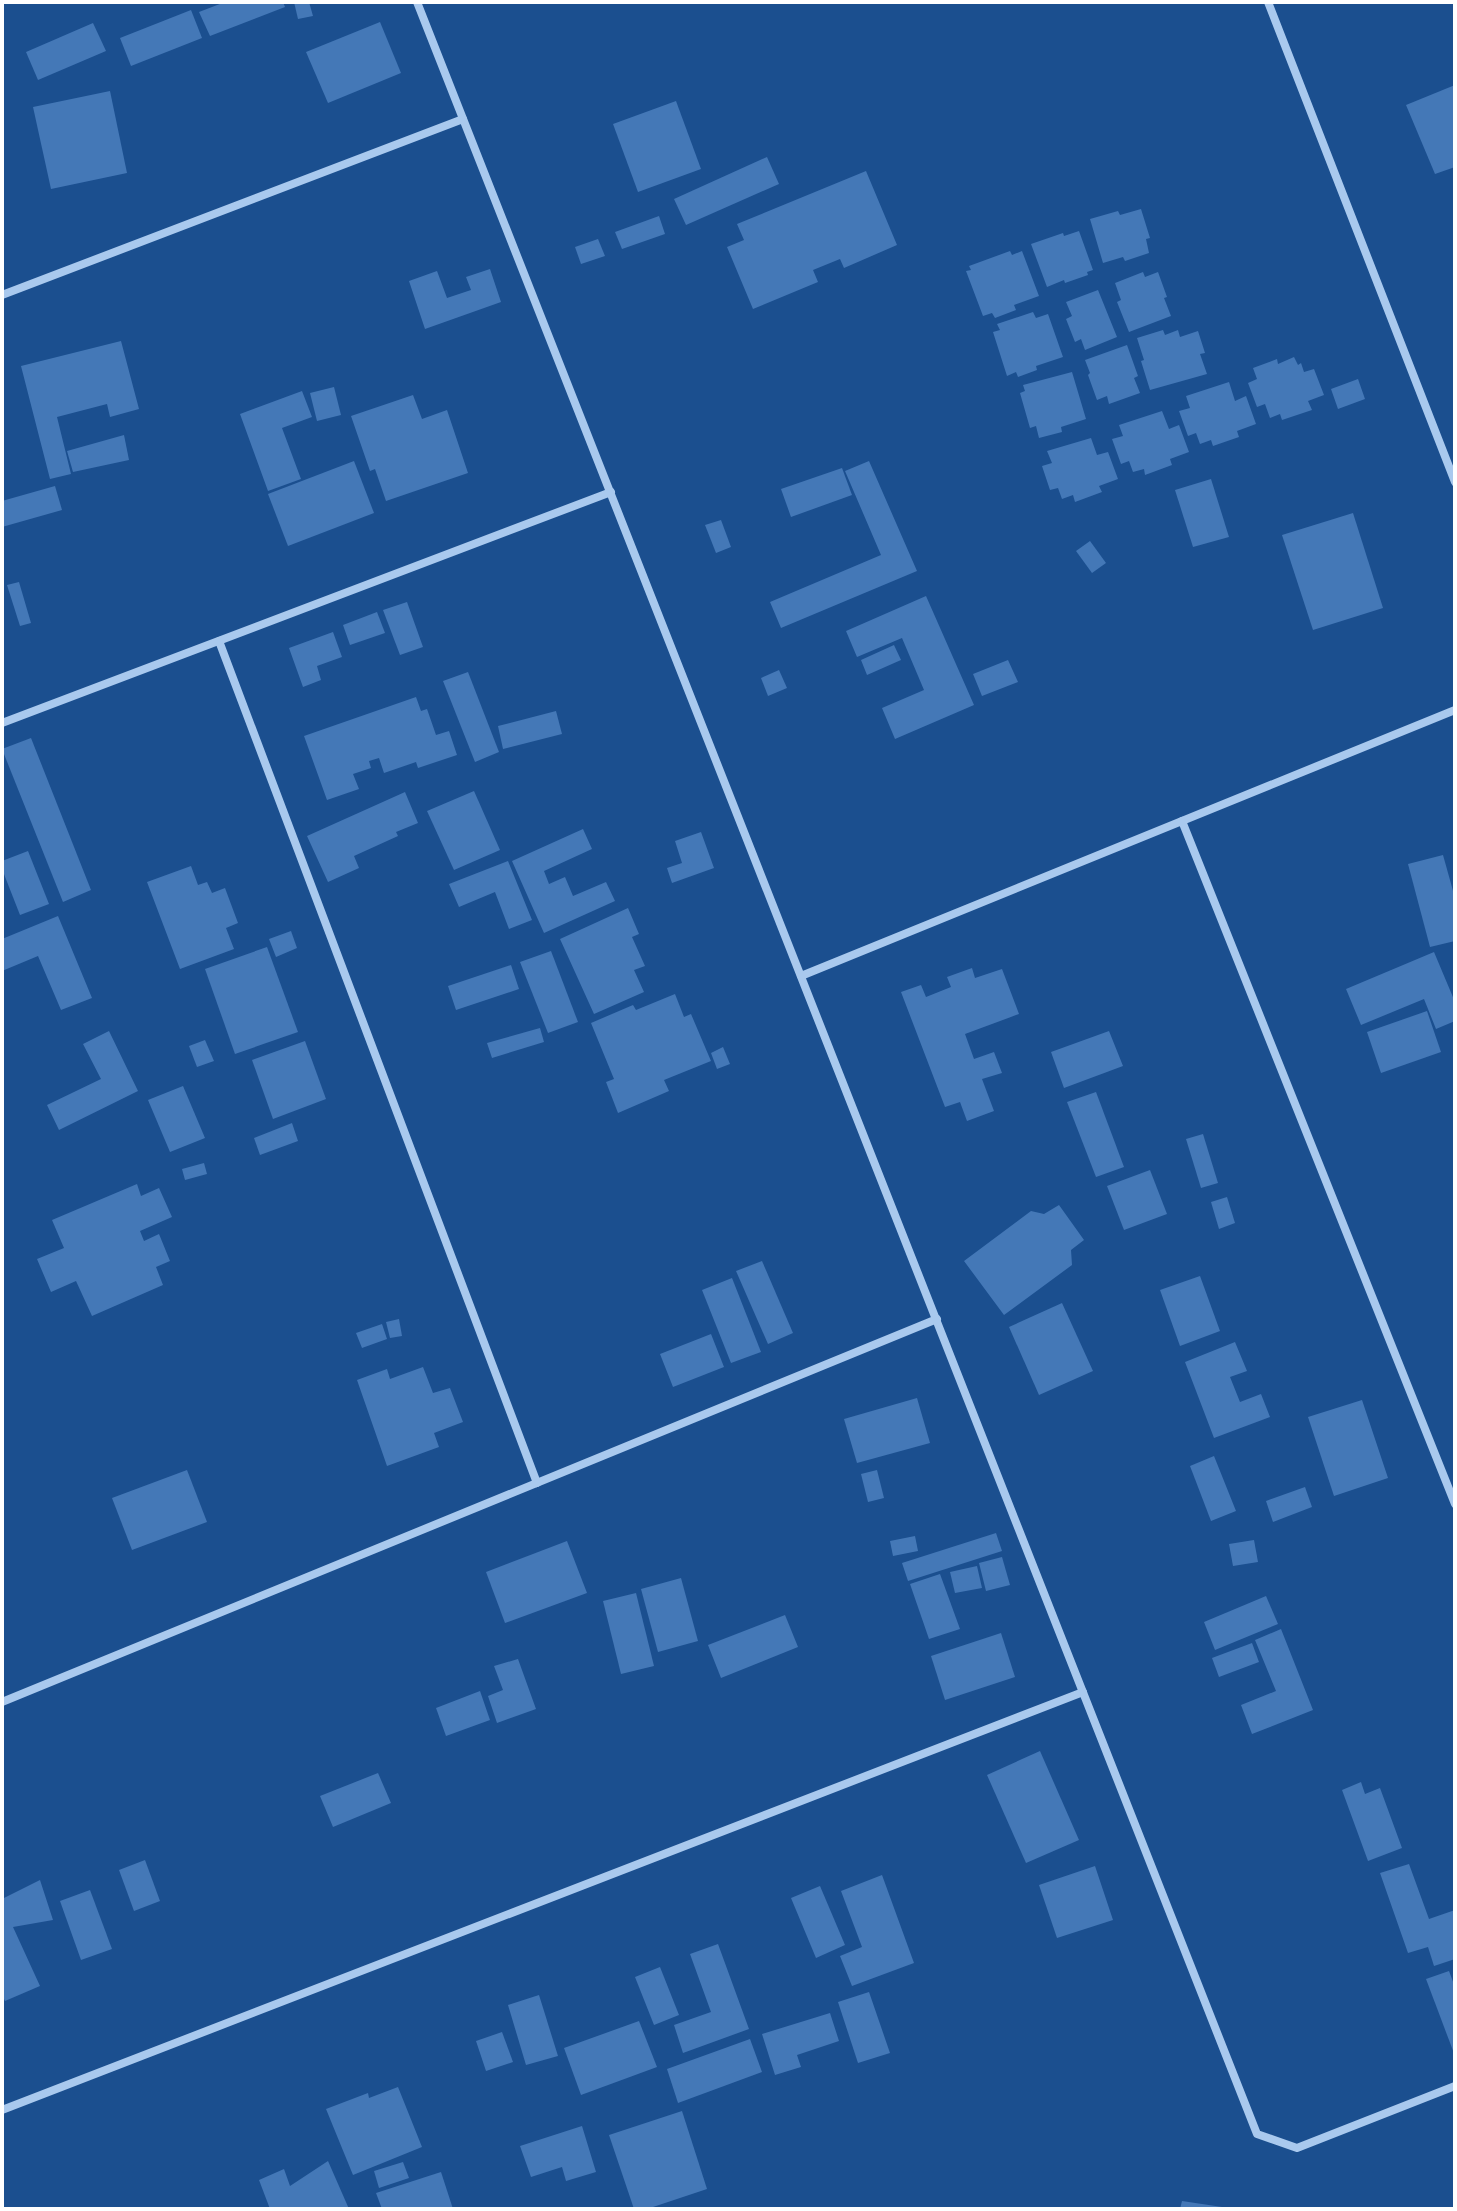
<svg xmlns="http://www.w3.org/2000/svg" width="1457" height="2211" font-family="'Titillium Web',sans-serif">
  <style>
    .building { fill: #4478b7 }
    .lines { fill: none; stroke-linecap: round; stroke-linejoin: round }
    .minor { stroke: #a9c9ee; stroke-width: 8 }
  </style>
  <rect width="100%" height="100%" fill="#1b4f8f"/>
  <g class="building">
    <path d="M225,2H283L285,7L210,36L199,12Z"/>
    <path d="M294,2H309L313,16L298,19Z"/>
    <path d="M191,10L202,38L131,66L120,38Z"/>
    <path d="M380,22L401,73L328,103L306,52Z"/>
    <path d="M93,23L106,51L38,80L26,52Z"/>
    <path d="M1455,85V167L1435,174L1406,105Z"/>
    <path d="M110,91L127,173L51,189L33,107Z"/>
    <path d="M676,101L701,169L638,192L613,124Z"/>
    <path d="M767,157L779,184L686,225L674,199Z"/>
    <path d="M866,171L897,245L844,268L840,259L813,270L818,282L753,309L727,247L744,240L737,224Z"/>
    <path d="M1141,209L1150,238L1146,239L1149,253L1125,261L1123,257L1103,263L1090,219L1118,211L1120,215Z"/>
    <path d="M659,216L665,234L622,249L615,232Z"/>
    <path d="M1079,231L1093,270L1087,272L1088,275L1065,283L1064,280L1047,287L1031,244L1063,233L1064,236Z"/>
    <path d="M598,239L605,256L581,264L575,247Z"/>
    <path d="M1010,251L1012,255L1022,251L1039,296L1014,305L1016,310L995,318L992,313L983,316L966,271L971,270L969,266Z"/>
    <path d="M490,269L501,302L425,329L409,281L437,271L447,298L471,290L466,277Z"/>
    <path d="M1143,272L1145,277L1158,272L1167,297L1164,298L1171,316L1129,332L1117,302L1121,300L1115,283Z"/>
    <path d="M1098,290L1117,337L1085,350L1081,339L1075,342L1066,319L1072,316L1066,302Z"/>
    <path d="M1033,312L1036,318L1048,314L1063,357L1036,366L1037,370L1018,377L1016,372L1007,376L993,332L1000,330L997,324Z"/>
    <path d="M1163,330L1165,335L1178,330L1180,337L1198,331L1205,353L1200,354L1207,374L1150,390L1141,361L1144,360L1137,338Z"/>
    <path d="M121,341L139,409L110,417L107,404L57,417L71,474L50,479L21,366Z"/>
    <path d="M1127,345L1138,376L1134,378L1140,393L1109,404L1107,396L1097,400L1088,375L1090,373L1085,360Z"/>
    <path d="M1294,357L1298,365L1301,363L1304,372L1314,369L1324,395L1308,401L1312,410L1282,420L1280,414L1270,418L1265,404L1257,407L1248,383L1257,379L1253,368L1277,359L1278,364Z"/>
    <path d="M1072,372L1086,419L1061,427L1062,432L1039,438L1036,426L1030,428L1020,393L1025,391L1023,385Z"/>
    <path d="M1358,379L1365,399L1338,409L1331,389Z"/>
    <path d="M1229,382L1235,401L1246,396L1256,424L1237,431L1239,437L1213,446L1211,440L1200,444L1196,433L1188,436L1179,411L1190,408L1186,396Z"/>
    <path d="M334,387L341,415L317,421L310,393Z"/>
    <path d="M302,391L312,417L282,428L301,479L268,491L240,414Z"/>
    <path d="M413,395L422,419L447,410L468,473L386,501L375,469L370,471L351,416Z"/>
    <path d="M1162,411L1169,429L1179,425L1189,452L1170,459L1172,465L1145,475L1144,469L1133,472L1129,461L1121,464L1112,439L1123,436L1119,425Z"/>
    <path d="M124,435L129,460L73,472L67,451Z"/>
    <path d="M1091,438L1097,455L1108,452L1118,479L1099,486L1102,492L1075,502L1073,495L1062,499L1058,488L1050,490L1042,466L1052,463L1047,451Z"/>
    <path d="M354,461L374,513L288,546L268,494Z"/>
    <path d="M869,461L917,571L781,628L770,602L881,555L845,471Z"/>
    <path d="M842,468L852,495L791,517L781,489Z"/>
    <path d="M1211,479L1229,537L1193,547L1175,490Z"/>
    <path d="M55,486L62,510L2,527V501Z"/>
    <path d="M1353,513L1383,608L1313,630L1282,535Z"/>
    <path d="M721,520L731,547L716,553L705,525Z"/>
    <path d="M1090,541L1106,563L1092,573L1076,551Z"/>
    <path d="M19,582L31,623L20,626L7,585Z"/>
    <path d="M926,596L974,705L895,739L882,708L924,690L902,638L857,657L846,631Z"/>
    <path d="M407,602L423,647L400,655L383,610Z"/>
    <path d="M377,612L385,633L350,645L343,625Z"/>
    <path d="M333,632L342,657L317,666L321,680L303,687L289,648Z"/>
    <path d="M894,645L901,660L867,675L861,660Z"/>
    <path d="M1008,660L1018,682L982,696L973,674Z"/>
    <path d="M779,670L787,688L768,696L761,678Z"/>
    <path d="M468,672L499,752L475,762L443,681Z"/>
    <path d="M416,697L421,711L427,709L436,735L449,731L457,755L418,768L416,762L384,773L379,758L369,761L371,768L353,774L359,789L327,800L304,736Z"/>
    <path d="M556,711L562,734L503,749L498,726Z"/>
    <path d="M31,738L91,890L63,902L2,749Z"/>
    <path d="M474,791L500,850L454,870L427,811Z"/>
    <path d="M405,792L418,823L396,832L398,836L354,856L359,868L328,882L307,836Z"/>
    <path d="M583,829L592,849L544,871L549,884L565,877L573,896L606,882L615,901L544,933L512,861Z"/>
    <path d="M701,832L714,868L672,883L667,868L682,863L675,841Z"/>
    <path d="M28,851L49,904L20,915L2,869V861Z"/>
    <path d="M1443,855L1455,898V941L1430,947L1408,864Z"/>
    <path d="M508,861L532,920L509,929L495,892L459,907L449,884Z"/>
    <path d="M191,866L198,885L207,882L212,893L225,888L238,923L226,928L234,949L180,969L147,882Z"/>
    <path d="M628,908L639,934L632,937L645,966L634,970L644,992L594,1014L560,939Z"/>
    <path d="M58,916L92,998L61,1010L38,956L2,971V939Z"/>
    <path d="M291,931L297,948L276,957L269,939Z"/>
    <path d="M267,947L298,1032L235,1054L205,969Z"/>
    <path d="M551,951L578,1022L548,1033L520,962Z"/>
    <path d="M1434,952L1455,1002V1021L1436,1029L1424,999L1361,1025L1346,989Z"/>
    <path d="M511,965L519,989L456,1010L448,986Z"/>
    <path d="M972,968L975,978L1002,969L1019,1014L965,1034L974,1059L994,1052L1002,1073L982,1079L994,1111L967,1121L960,1102L945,1107L901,992L921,985L926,997L951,987L947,977Z"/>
    <path d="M675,994L684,1017L691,1014L711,1061L664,1080L669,1091L618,1113L606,1082L614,1079L591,1023L633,1005L636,1010Z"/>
    <path d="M1427,1011L1441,1052L1381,1073L1367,1032Z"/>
    <path d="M540,1028L544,1042L492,1058L487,1043Z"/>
    <path d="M109,1031L138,1091L59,1130L47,1105L101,1079L83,1044Z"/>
    <path d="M1109,1031L1123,1066L1064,1088L1051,1052Z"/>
    <path d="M205,1040L214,1061L197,1067L189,1046Z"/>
    <path d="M305,1041L326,1099L273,1119L252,1060Z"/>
    <path d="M723,1047L730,1064L717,1069L711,1053Z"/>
    <path d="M183,1086L205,1138L170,1152L148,1100Z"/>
    <path d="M1096,1092L1124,1167L1096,1177L1067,1102Z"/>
    <path d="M292,1123L298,1141L260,1155L254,1138Z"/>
    <path d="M1203,1134L1218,1183L1201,1188L1186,1139Z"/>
    <path d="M204,1163L207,1174L185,1180L182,1169Z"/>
    <path d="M1150,1170L1167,1214L1124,1230L1107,1186Z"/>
    <path d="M137,1184L141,1196L159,1188L172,1217L140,1231L144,1241L159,1234L170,1261L156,1267L163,1285L92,1316L76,1281L51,1292L37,1259L64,1248L52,1220Z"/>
    <path d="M1227,1197L1235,1223L1219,1229L1211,1202Z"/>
    <path d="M1059,1205L1084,1240L1071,1250L1072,1265L1004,1315L964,1261L1031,1211L1044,1214Z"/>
    <path d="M762,1261L793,1333L768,1344L736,1271Z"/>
    <path d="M1200,1276L1220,1331L1180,1346L1160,1290Z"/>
    <path d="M732,1278L761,1352L731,1363L702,1290Z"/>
    <path d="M1062,1303L1093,1371L1039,1395L1009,1327Z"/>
    <path d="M399,1319L402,1336L390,1338L386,1322Z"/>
    <path d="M382,1324L387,1339L362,1348L356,1333Z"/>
    <path d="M711,1334L724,1367L673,1387L660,1354Z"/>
    <path d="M1235,1342L1247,1371L1230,1377L1240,1402L1261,1394L1270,1417L1214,1438L1185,1362Z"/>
    <path d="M423,1367L433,1393L450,1388L463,1422L434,1433L439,1447L387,1466L357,1380L387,1369L390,1379Z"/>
    <path d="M917,1398L930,1443L857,1463L844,1419Z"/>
    <path d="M1362,1400L1388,1478L1334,1496L1308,1417Z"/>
    <path d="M1214,1456L1236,1511L1211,1521L1190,1466Z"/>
    <path d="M187,1470L207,1522L132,1550L112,1498Z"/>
    <path d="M877,1470L884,1498L868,1502L861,1474Z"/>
    <path d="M1305,1487L1312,1507L1273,1522L1266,1501Z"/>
    <path d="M996,1533L1002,1551L908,1581L902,1563Z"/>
    <path d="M915,1536L918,1551L893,1556L890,1541Z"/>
    <path d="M1254,1540L1258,1562L1233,1566L1229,1544Z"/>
    <path d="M567,1541L587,1593L505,1623L486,1572Z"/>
    <path d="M1002,1557L1010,1585L986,1591L979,1563Z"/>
    <path d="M977,1566L982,1588L955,1593L950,1572Z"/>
    <path d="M940,1574L960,1629L929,1639L910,1584Z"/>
    <path d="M681,1578L698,1641L658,1652L641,1589Z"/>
    <path d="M636,1593L654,1666L621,1674L603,1601Z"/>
    <path d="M1266,1596L1278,1624L1215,1650L1204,1622Z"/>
    <path d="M785,1615L798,1647L721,1678L708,1645Z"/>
    <path d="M1281,1629L1313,1710L1252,1734L1241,1705L1276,1691L1255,1640Z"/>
    <path d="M1001,1633L1015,1677L945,1700L931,1656Z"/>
    <path d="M1252,1643L1259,1662L1219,1677L1212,1658Z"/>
    <path d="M518,1659L536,1709L497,1723L488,1696L503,1690L494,1666Z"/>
    <path d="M480,1691L490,1720L446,1736L436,1708Z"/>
    <path d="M1040,1751L1079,1840L1026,1863L987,1775Z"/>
    <path d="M378,1773L391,1803L333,1827L320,1796Z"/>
    <path d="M1361,1782L1365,1794L1380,1788L1402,1848L1368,1861L1342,1790Z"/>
    <path d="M145,1860L160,1901L134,1911L119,1870Z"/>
    <path d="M1409,1864L1429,1919L1455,1910V1937L1453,1938L1455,1959L1434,1966L1428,1947L1408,1953L1380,1873Z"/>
    <path d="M1095,1866L1113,1920L1057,1938L1039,1885Z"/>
    <path d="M882,1875L914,1963L852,1986L840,1956L862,1947L841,1891Z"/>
    <path d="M40,1880L53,1920L13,1927L40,1986L5,2001L2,1995V1899Z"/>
    <path d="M820,1886L845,1945L816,1958L791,1898Z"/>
    <path d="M90,1890L112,1949L81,1960L60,1901Z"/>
    <path d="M718,1944L749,2029L683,2053L674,2025L711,2012L690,1954Z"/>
    <path d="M660,1967L679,2015L654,2025L635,1977Z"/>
    <path d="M1449,1971L1455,1987V2056L1426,1979Z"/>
    <path d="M869,1992L890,2053L858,2063L838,2002Z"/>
    <path d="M539,1995L558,2056L526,2065L508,2005Z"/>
    <path d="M830,2013L839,2041L797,2055L801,2067L775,2075L762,2034Z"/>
    <path d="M639,2021L657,2067L581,2095L564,2048Z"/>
    <path d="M502,2032L513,2062L486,2071L476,2041Z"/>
    <path d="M750,2039L762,2072L678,2103L667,2069Z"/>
    <path d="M398,2087L422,2147L353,2175L326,2109L368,2093L369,2098Z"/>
    <path d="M682,2111L707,2189L647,2209H634L609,2135Z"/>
    <path d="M582,2126L596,2172L566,2181L562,2167L531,2177L520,2146Z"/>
    <path d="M328,2161L349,2209H270L259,2180L284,2169L290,2186Z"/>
    <path d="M403,2162L409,2178L379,2188L374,2171Z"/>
    <path d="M441,2172L453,2209H382L376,2193Z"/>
    <path d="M1182,2201L1222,2207V2209H1180Z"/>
  </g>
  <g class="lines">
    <g class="minor">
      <path d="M417,2L1257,2134L1297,2148L1455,2086"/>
      <path d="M1268,2L1455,482"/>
      <path d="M2,295L463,119"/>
      <path d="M219,641L537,1483"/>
      <path d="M2,723L611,492"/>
      <path d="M1182,821L1455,1504"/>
      <path d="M801,976L1455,710"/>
      <path d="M2,1702L937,1319"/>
      <path d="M2,2110L1083,1692"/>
    </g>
  </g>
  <rect width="1457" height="2211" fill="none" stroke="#ffffff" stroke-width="8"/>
</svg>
